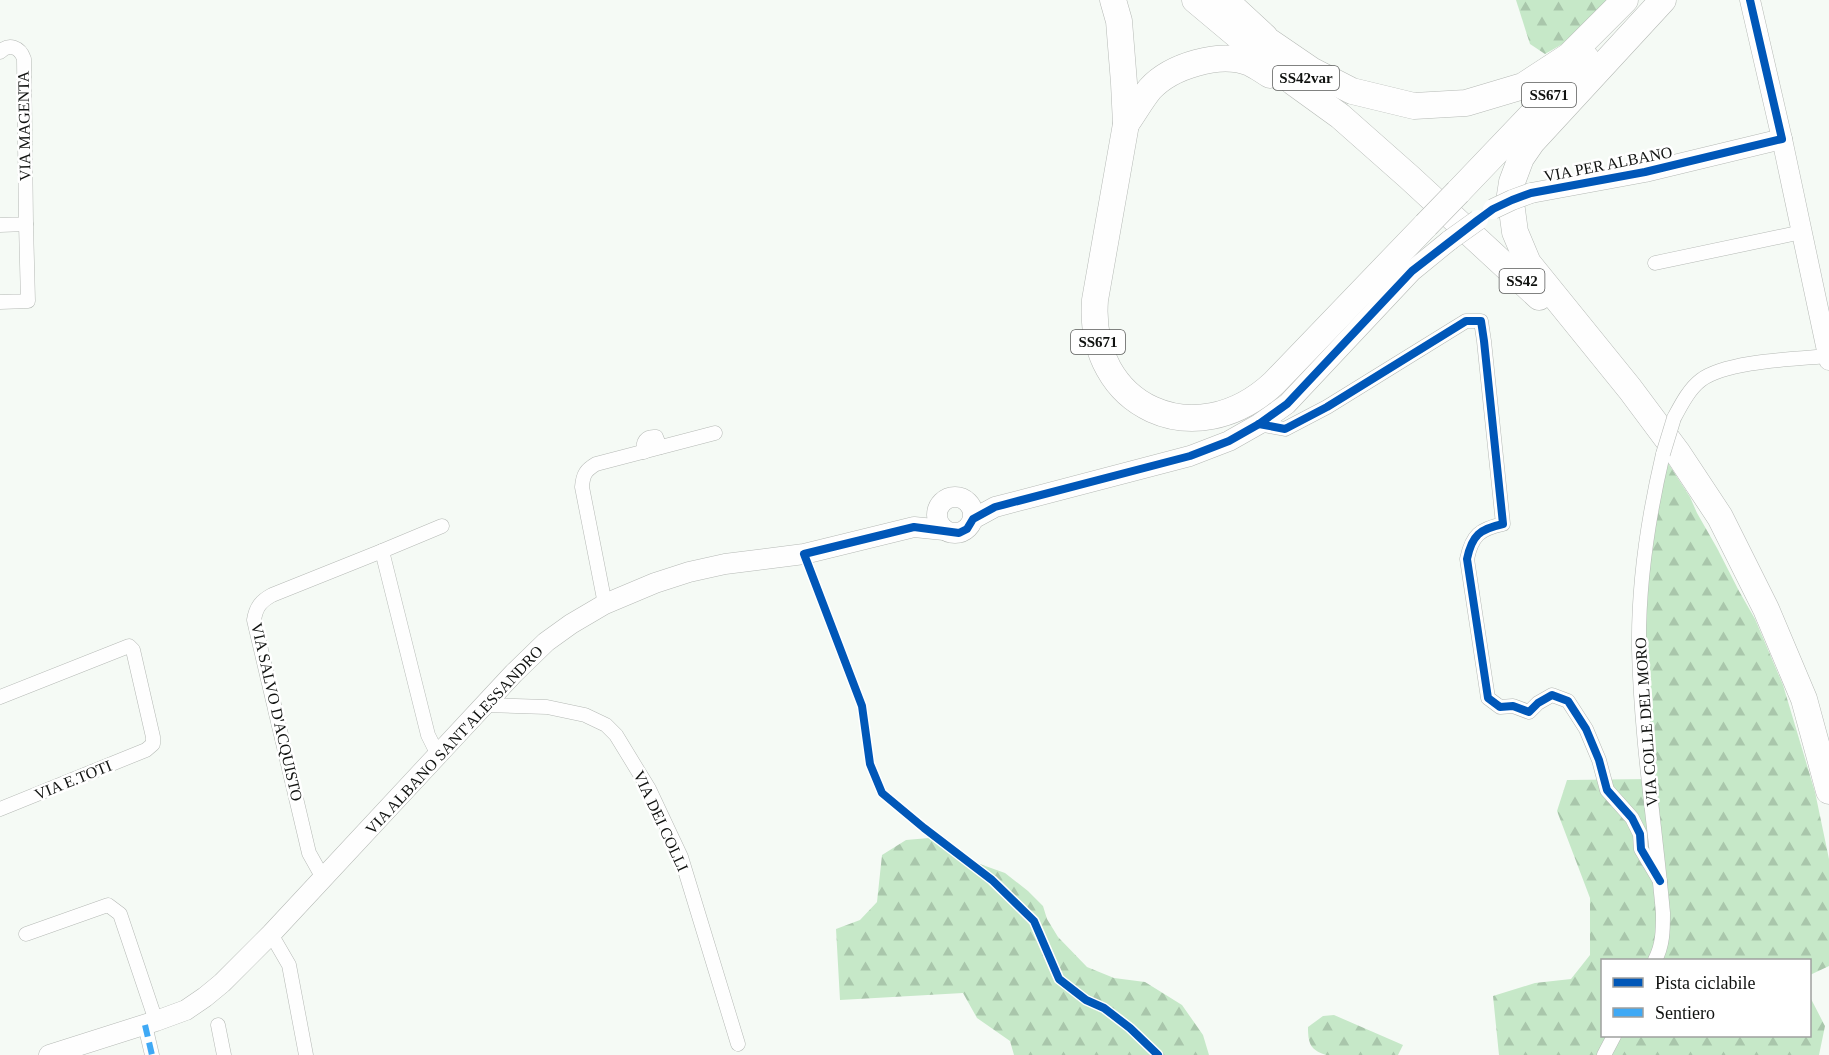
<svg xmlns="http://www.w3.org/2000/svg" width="1829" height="1055" font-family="Georgia,serif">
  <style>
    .forest { fill: url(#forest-firs) }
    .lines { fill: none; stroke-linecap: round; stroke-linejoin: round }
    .street-casing { stroke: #b5b9b5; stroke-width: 15 }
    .secondary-casing { stroke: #b5b9b5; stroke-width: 21 }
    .highway-casing { stroke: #b5b9b5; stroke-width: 27 }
    .street { stroke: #fefefe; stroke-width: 14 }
    .secondary { stroke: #fefefe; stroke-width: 20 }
    .highway { stroke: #fefefe; stroke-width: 26 }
    .street-bridge-casing { stroke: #b5b9b5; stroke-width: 15; stroke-linecap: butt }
    .secondary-bridge-casing { stroke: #b5b9b5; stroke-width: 21; stroke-linecap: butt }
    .highway-bridge-casing { stroke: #b5b9b5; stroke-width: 27; stroke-linecap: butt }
    .street-bridge { stroke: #fefefe; stroke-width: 14 }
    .secondary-bridge { stroke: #fefefe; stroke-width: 20 }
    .highway-bridge { stroke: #fefefe; stroke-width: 26 }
    .quiet { stroke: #3fa9f5; stroke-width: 6; stroke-dasharray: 12 6; stroke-linecap: butt }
    .cycleway-casing { stroke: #fff; stroke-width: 11 }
    .cycleway { stroke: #0057b8; stroke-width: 8 }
    .labels { text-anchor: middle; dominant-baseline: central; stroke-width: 5; stroke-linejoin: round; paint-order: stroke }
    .shield { fill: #fff; stroke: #585958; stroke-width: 1.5 }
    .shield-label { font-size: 15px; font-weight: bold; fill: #101210 }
    .street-label { font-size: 16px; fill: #101210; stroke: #fff }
  </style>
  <defs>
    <pattern id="forest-firs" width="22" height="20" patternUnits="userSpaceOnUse" patternTransform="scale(1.5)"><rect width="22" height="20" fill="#c6e8c8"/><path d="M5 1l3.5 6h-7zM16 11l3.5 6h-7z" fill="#a9c6ab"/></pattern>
  </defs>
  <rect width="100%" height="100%" fill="#f5faf5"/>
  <g class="forest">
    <path d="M1516,0H1608L1573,38L1545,54L1530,44Z"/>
    <path d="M1666,460L1690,497L1697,513L1717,548L1739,591L1755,619L1783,685L1815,792L1829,859V966L1810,975V960H1602V1036H1810V997L1825,1026L1819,1055H1499L1493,996L1535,983L1571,979L1590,955V898L1557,811L1567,780L1651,779L1644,706V591Z"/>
    <path d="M929,838L949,853L1005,873L1028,891L1043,906L1047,919L1058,937L1087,967L1114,978L1145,982L1182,1005L1203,1035L1209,1055H1014L1010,1041L977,1018L963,993L840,1000L836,929L860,920L877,902L882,855L906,840Z"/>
    <path d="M1334,1015L1403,1045L1398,1055H1326C1310,1050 1308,1043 1308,1027L1323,1016Z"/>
  </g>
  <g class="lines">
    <defs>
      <g id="street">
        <path d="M0,52C9,43 20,47 24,59L26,224L0,225"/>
        <path d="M1655,263L1802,232"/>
        <path d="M0,302L28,301L26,224"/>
        <path d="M1674,418C1681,405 1689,389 1701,380C1726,361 1795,359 1828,356"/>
        <path d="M1259,424L1285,429L1327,407L1466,321H1481L1484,341L1503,524C1480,529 1472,535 1467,559L1488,698L1500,707L1513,706L1529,712L1538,703L1552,695L1568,701L1586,729L1599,760L1607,790L1632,818L1640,834L1641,849L1660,881"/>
        <path d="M644,452C642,442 646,436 656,437L660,447"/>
        <path d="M382,551L442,526"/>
        <path d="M605,604L582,487C583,474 586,470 596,464L715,433"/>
        <path d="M0,697L129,646L133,650L153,737V744L146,750L0,809"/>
        <path d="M484,705L547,707L585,715L606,725L616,735L649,789L681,857L738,1044"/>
        <path d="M323,878L309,853L254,620C256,607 261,601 272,595L382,551L428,735L438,755"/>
        <path d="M26,934L108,905L120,914L156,1021"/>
        <path d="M271,934L289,965L306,1055"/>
        <path d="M1655,960C1663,945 1663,930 1663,913C1655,825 1641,737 1639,649C1638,583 1648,518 1663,454"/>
        <path d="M145,1025L152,1055"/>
        <path d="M218,1025L224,1055"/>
        <path d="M1604,1055L1614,1036"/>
      </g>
      <g id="secondary">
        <path d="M1750,0L1782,139L1829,360"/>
        <path d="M1531,193L1645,172L1782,139"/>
        <circle cx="955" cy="515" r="18"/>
        <path d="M973,519L995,507L1190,456L1229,441L1259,424L1287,404L1412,271L1450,240"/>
        <path d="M49,1055L156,1021L186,1010L205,997L222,983L271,934L514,673L546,642L571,624L605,604L655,583L689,572L725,564L804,554L914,527L944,530"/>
      </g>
      <g id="highway">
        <path d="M1113,0L1119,21L1124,83L1126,124L1095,300C1087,408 1196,456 1274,383L1426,225"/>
        <path d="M1195,0L1293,82L1340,116L1409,177L1539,297"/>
        <path d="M1225,0L1265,37"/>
        <path d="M1663,0L1532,142L1521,158L1512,182L1510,195L1515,232L1528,263L1630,389L1677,452L1720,517L1766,609L1804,699L1829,791"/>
        <path d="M1270,42L1311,70L1352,91L1414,106L1466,103L1523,86L1569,56L1625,0"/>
        <path d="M1126,124C1134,113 1141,100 1150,89C1171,66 1220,51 1250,63C1257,66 1263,71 1270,75"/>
        <path d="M1458,192L1586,58"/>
      </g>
    </defs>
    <use href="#street" class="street-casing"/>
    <use href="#secondary" class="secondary-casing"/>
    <use href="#highway" class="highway-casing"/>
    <use href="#street" class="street"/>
    <use href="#secondary" class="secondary"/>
    <use href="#highway" class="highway"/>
    <defs>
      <path id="street-bridge" d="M1663,454L1674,418"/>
      <g id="secondary-bridge">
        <path d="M1493,209L1512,200L1531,193"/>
        <path d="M1450,240L1478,220"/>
      </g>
      <path id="highway-bridge" d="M1426,225L1458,192"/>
    </defs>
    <use href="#street-bridge" class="street-bridge-casing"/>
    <use href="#secondary-bridge" class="secondary-bridge-casing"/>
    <use href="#highway-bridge" class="highway-bridge-casing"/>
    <use href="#street-bridge" class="street-bridge"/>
    <use href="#secondary-bridge" class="secondary-bridge"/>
    <use href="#highway-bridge" class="highway-bridge"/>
    <path class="quiet" d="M145,1025L152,1055"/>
    <defs>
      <g id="cycleway">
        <path d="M1259,424L1285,429L1327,407L1466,321H1481L1484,341L1503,524C1480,529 1472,535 1467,559L1488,698L1500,707L1513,706L1529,712L1538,703L1552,695L1568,701L1586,729L1599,760L1607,790L1632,818L1640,834L1641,849L1660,881"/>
        <path d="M1158,1055L1130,1028L1104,1008L1086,1000L1059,979L1034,921L992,880L924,828L882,793L870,764L862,706L804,554L914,527L959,533L967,529L973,519L995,507L1190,456L1229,441L1259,424L1287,404L1412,271L1478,220L1493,209L1512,200L1531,193L1645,172L1782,139L1750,0"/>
      </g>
    </defs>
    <use href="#cycleway" class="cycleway-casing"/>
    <use href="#cycleway" class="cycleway"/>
  </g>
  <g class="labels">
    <g class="shield">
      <rect x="1273" y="66" width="66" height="24" rx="4.5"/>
      <rect x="1522" y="83" width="54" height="24" rx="4.5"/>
      <rect x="1499.5" y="269" width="45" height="24" rx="4.5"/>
      <rect x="1071" y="330" width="54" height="24" rx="4.5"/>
    </g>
    <g class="shield-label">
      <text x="1306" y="78">SS42var</text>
      <text x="1549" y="95">SS671</text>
      <text x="1522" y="281">SS42</text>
      <text x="1098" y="342">SS671</text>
    </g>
    <g class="street-label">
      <text transform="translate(24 126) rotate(-91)">VIA MAGENTA</text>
      <text transform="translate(1608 164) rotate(-11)">VIA PER ALBANO</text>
      <text transform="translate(277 712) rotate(77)">VIA SALVO D'ACQUISTO</text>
      <text transform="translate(1646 722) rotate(-94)">VIA COLLE DEL MORO</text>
      <text transform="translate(454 740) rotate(-47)">VIA ALBANO SANT'ALESSANDRO</text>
      <text transform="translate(73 780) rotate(-22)">VIA E.TOTI</text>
      <text transform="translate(661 821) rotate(65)">VIA DEI COLLI</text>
    </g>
  </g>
  <rect x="1601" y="959" width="210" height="78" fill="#ffffff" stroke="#9fa09f" stroke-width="1.5"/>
  <rect x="1613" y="978" width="30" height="9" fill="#0057b8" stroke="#9fa09f" stroke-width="1.5"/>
  <text x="1655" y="989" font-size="18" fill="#101210">Pista ciclabile</text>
  <rect x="1613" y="1008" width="30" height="9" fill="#3fa9f5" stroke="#9fa09f" stroke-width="1.5"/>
  <text x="1655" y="1019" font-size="18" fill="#101210">Sentiero</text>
</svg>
